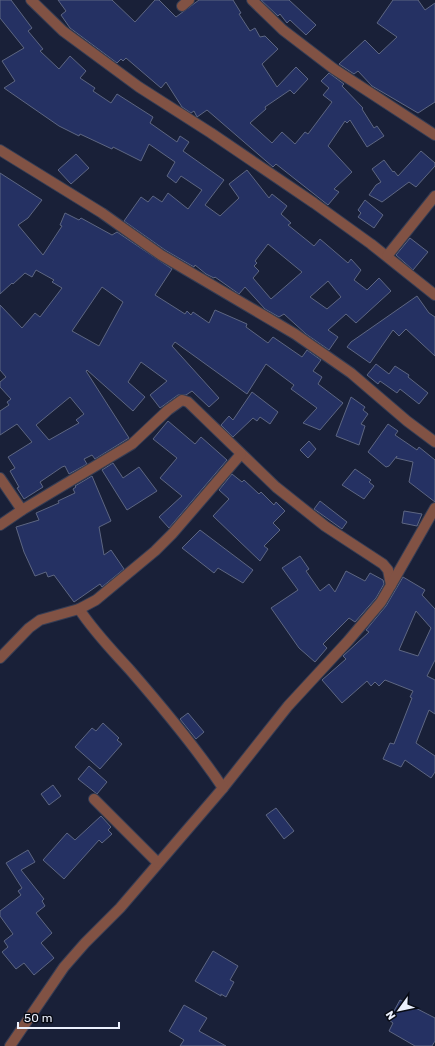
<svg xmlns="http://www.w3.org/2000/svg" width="435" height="1046" font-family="Rubik,sans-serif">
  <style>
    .building { fill: #253163; stroke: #5d6682; fill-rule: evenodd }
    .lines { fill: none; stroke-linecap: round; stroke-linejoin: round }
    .street-casing { stroke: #363d54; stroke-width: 12 }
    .street { stroke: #815244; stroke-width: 10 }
  </style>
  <rect width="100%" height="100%" fill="#192038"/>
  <g class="building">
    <path d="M0,0H11L32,28L28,31L43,49L40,51L59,69L70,56L86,71L80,78L95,88L93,91L111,103L117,94L153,117L150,123L177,142L180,136L189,142L183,151L224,180L205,205L220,216L239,198L229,184L247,170L269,198L272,194L287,206L281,214L291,223L288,225L314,246L320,239L348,263L351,259L361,270L354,280L367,290L379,278L391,291L356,323L346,314L328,330L338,337L329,350L306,334L284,314L279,317L265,309L245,287L239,294L215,277L214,278L206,274L195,265L194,267L165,250L124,221L141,197L148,202L153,196L162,202L168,193L188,209L202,190L181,176L176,183L167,176L175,162L149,144L141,161L113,147L112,149L80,134L79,136L59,126L4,88L15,81L2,61L24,48L0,18ZM268,244L302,272L271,299L253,278L259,271L254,266L257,263L255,261ZM328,281L341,297L327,309L310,297Z"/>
    <path d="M58,0H112L135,22L155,0H159L176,17L199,0H233L241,13L239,14L250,31L255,28L260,37L265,36L278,49L262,64L277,87L296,67L308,79L294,94L290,90L265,107L266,109L250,123L272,143L282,132L295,144L305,132L308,134L332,102L323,95L329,88L321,81L329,73L344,84L342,86L363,108L362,109L374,128L377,126L384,136L367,147L350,120L347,123L345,121L328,146L352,172L334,189L339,192L328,205L276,164L273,167L207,110L197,117L194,111L191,113L182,107L166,82L161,88L126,58L123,61L121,59L117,63L70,28L61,15L66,11Z"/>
    <path d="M261,0H289L316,25L306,35L290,20L287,23L280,14L278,16Z"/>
    <path d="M393,0H418L425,10L435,3V102L418,113L372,86L358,71L354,74L339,64L365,40L379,54L397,37L377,23Z"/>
    <path d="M421,151L435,163V166L416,187L409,182L382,202L369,195L376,185L381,182L372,169L384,160L393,172L394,171L398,176Z"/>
    <path d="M76,154L89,168L71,184L58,170Z"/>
    <path d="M0,173L42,200L28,218L18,225L43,255L62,226L60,225L65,213L79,220L81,218L112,235L117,232L172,269L155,295L185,314L187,311L191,315L193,312L209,323L215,310L247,324L246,327L268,343L273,337L302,357L307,350L321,360L313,371L322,377L318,384L343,403L320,430L303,423L317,408L291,389L294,385L266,364L247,394L175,342L172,346L219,398L209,407L192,391L186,395H178L160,408L150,395L167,381L141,362L128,382L145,397L133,411L87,370L86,371L129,438L95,459L92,455L84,459L87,464L69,474L65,466L62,467L40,482L43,487L24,499L17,488L19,487L10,471L15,468L8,457L32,442L17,424L0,435V411L9,405L7,402L11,399L0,387V382L6,377L0,370V305L22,328L35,313L40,317L62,288L52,282L54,280L36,270L32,277L25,273L13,284L12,283L0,294ZM102,287L123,302L99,346L72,331ZM70,397L84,414L76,420L79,423L49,440L36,425Z"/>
    <path d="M365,200L383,215L374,228L358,217L361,213L358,210Z"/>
    <path d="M410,238L428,252L413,270L396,255Z"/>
    <path d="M417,296L429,313L435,317V356L406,329L399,336L393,330L370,363L347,347L351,342Z"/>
    <path d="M376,364L389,374L395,366L409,375L408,377L428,393L419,404L400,389L397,393L380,381L378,384L367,375Z"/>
    <path d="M252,392L278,412L270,424L260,417L257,421L253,418L233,437L221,425L229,416L233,420Z"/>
    <path d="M351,397L365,407L363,410L368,414L361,424L365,426L359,445L336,436Z"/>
    <path d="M168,421L195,444L201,437L227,460L169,528L159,517L182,496L160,478L177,458L153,439Z"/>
    <path d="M388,424L398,431L395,435L417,450L419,447L435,460V502L409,482L413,462L396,458L397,456L389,466L386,467L368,452Z"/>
    <path d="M309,441L316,449L308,458L300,450Z"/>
    <path d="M113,463L123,478L139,467L157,491L127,510L102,470Z"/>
    <path d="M355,469L371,480L369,482L374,486L364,499L342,485Z"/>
    <path d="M232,474L242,482L244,480L259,494L261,492L274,505L276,502L285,511L273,523L280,530L264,546L268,549L260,561L213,516L229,499L219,490Z"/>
    <path d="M92,476L111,521L99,527L104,555L111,550L124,569L102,587L100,584L74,602L54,575L48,577L46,572L35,576L24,552L16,527L39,520L36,513L59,503L58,501L75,493L73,489L76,487L75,486Z"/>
    <path d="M320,501L347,522L342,529L314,509Z"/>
    <path d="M404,511L422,514L417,526L402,523Z"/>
    <path d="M200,530L253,570L243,583L218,568L214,573L182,548Z"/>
    <path d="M300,556L309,569L306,571L320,591L329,584L335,592L346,571L365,581L370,573L383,580L384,584L376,598L355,622L349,618L323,644L327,648L315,662L299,648L271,608L298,590L282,568Z"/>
    <path d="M403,577L425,590L422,595L435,609V660L427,676L435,680V714L429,710L416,743L435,756V772L431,778L405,760L401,767L383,759L390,743L394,744L412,698L410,697L413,691L385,680L379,686L375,682L371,686L367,681L342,703L322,680L346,659L343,656L369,632L366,630L386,606ZM416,611L431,628L418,656L399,650Z"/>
    <path d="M188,713L204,732L196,739L180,719Z"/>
    <path d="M103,723L119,738L117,740L122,744L100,769L75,747L92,728L96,731Z"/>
    <path d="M89,766L107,782L97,794L78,779Z"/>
    <path d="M53,785L61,796L49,805L41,794Z"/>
    <path d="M276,808L294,831L284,839L266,815Z"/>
    <path d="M101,816L111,827L108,830L112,834L102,843L99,840L64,879L43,860L67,833L75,840Z"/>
    <path d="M28,850L35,862L21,870L44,899L42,901L45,906L36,913L52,933L41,943L54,958L34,975L24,963L16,969L2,952L8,947L4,941L13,934L0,916V911L21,895L18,891L22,888L6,863Z"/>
    <path d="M213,951L238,966L230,980L234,982L226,997L221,994V996L195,981Z"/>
    <path d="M400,1000L435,1018V1041L432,1046H415L389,1031L393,1023L389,1020Z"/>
    <path d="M184,1005L207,1018L199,1031L226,1046H180L184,1040L169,1031Z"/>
  </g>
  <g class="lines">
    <defs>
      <g id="street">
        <path d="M31,0L63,31L139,87L211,133L314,203L371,244L435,295"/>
        <path d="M252,0L283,30L334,69L435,135"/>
        <path d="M182,6L189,0"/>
        <path d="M0,150L102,213L161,255L295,334L351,373L407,421L435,442"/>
        <path d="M387,256L435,196"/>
        <path d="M0,478L22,510"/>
        <path d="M0,525L22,510L132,444L168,410L182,400L188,402L276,487L325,526L383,564L388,570L391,585L381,602L348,641L288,706L223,788L120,908L85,943L64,967L10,1046"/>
        <path d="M391,585L435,508"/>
        <path d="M79,609C95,633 111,649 130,670C163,708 195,746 223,788"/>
        <path d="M0,658L29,628L40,620L79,609L96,600L155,551L172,534L241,454"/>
        <path d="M94,799L158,863"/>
      </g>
    </defs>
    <use href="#street" class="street-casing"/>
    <use href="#street" class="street"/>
  </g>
  <g transform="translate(399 1010) rotate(237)" stroke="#080b15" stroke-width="3" paint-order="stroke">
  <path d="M0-3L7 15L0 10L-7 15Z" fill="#ebf0fd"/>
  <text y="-6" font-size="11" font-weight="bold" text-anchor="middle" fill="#ebf0fd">N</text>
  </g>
  <path d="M18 1022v6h101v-6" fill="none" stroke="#ebf0fd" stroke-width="2"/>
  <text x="24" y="1022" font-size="12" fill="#ebf0fd" stroke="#080b15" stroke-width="3" paint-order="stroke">50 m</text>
</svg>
